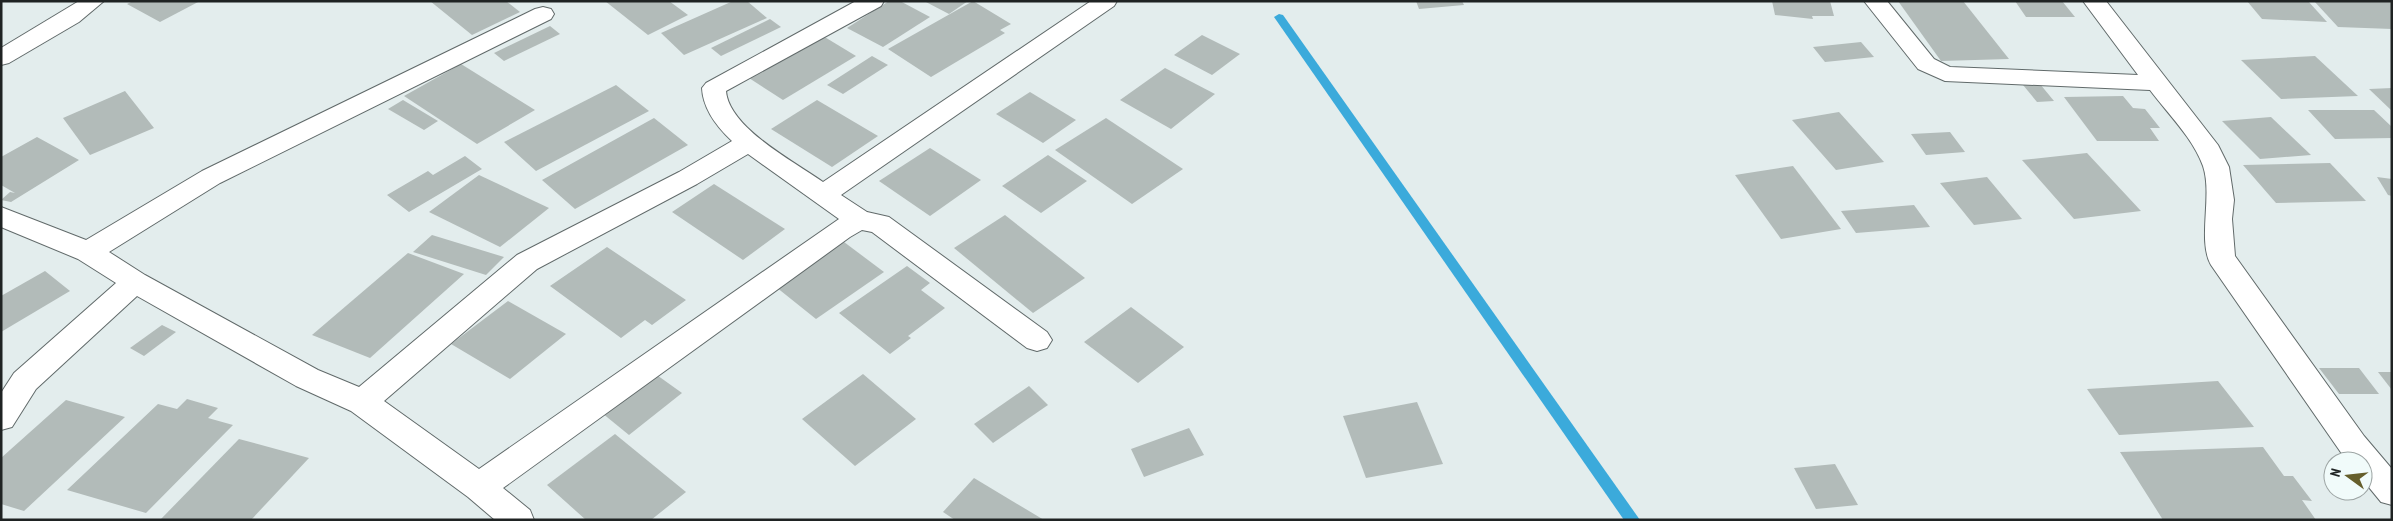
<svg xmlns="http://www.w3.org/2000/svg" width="2393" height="521" font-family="'PT Sans Narrow',sans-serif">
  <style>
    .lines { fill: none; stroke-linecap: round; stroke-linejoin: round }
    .stream { fill: #3baadb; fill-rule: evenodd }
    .building { fill: #b2bbb9 }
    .minor-casing { stroke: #616a6a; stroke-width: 2 }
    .minor { fill: #fff; fill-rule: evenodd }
  </style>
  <rect width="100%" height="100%" fill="#e3eded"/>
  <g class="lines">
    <path class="stream" d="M1279,14L1283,15L1640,520H1624L1274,17Z"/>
  </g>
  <g class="building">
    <path d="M133,1H200L160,22L127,4Z"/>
    <path d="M430,1H506L520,12L472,35Z"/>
    <path d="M605,1H669L688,15L648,35Z"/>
    <path d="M733,1H747L767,18L684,55L661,33Z"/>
    <path d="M889,1H900L930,17L883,47L847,28Z"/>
    <path d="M924,1H968L949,14Z"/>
    <path d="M973,1L1011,24L1000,30L1005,33L931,77L888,49Z"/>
    <path d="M1416,1H1462L1464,5L1419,9Z"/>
    <path d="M1772,1H1830L1834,16H1812L1813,19L1775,15Z"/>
    <path d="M1898,1H1963L2009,59L1941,61Z"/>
    <path d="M2015,1H2062L2075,17H2026Z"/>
    <path d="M2247,1H2308L2327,22L2262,19Z"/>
    <path d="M2314,1H2392V29L2338,27Z"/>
    <path d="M770,19L781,27L721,56L711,48Z"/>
    <path d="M550,26L560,34L504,61L494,53Z"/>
    <path d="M1202,35L1240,54L1212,75L1174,55Z"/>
    <path d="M823,36L856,56L783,100L749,78Z"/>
    <path d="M1861,42L1874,57L1825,62L1813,47Z"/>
    <path d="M872,56L888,65L843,94L827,85Z"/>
    <path d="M2315,56L2358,96L2281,99L2241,60Z"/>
    <path d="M461,64L535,110L477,144L404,96Z"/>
    <path d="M1165,68L1215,94L1171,129L1120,100Z"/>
    <path d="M2040,84L2054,101L2037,102L2023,85Z"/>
    <path d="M616,85L649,111L536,171L504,142Z"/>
    <path d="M2392,88V111L2369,89Z"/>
    <path d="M125,91L154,128L90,155L63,118Z"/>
    <path d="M1030,92L1076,120L1043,143L996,114Z"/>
    <path d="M2123,96L2133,108L2145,109L2160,128H2150L2159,141H2097L2064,97Z"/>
    <path d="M403,100L438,121L424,130L388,109Z"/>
    <path d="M817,100L878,136L832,167L771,129Z"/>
    <path d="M2308,110H2374L2392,127V138L2335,139Z"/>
    <path d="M1839,112L1884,162L1836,170L1792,120Z"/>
    <path d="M2271,117L2311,155L2260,159L2222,121Z"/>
    <path d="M654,118L688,145L575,209L542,180Z"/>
    <path d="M1106,118L1183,169L1132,204L1055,150Z"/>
    <path d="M1950,132L1965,152L1926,155L1911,134Z"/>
    <path d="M37,137L79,160L11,202L1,200L10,192L15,193L1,185V157Z"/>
    <path d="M930,148L981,180L930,216L879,181Z"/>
    <path d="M2087,153L2141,211L2074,219L2022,160Z"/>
    <path d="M1048,155L1087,181L1041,213L1002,186Z"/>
    <path d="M465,156L482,169L409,212L387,195L428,171L433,175Z"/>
    <path d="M2330,163L2366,201L2276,203L2243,165Z"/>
    <path d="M1793,166L1841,229L1781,239L1735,175Z"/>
    <path d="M479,175L549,208L500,247L429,212Z"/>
    <path d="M1987,177L2022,219L1974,225L1940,183Z"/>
    <path d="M2377,177L2392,179V196L2388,195Z"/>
    <path d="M714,184L785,229L743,260L672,212Z"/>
    <path d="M1914,205L1930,227L1856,233L1841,211Z"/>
    <path d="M1005,215L1085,278L1033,313L954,248Z"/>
    <path d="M432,235L504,257L486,275L413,252Z"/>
    <path d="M844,242L884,272L816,319L776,287Z"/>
    <path d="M607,247L686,300L652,325L645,320L621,338L550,286Z"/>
    <path d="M408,253L464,274L370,358L312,335Z"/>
    <path d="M907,266L930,283L921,290L945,308L908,336L911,338L890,354L839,313Z"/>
    <path d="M45,271L70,291L1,332V296Z"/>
    <path d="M508,301L566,334L510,379L451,344Z"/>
    <path d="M1131,307L1184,347L1138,383L1084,342Z"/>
    <path d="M162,325L176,332L144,356L130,348Z"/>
    <path d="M2319,368H2359L2379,394H2339Z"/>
    <path d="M2378,372H2392V390Z"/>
    <path d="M654,373L682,393L629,435L602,413Z"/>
    <path d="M863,374L916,419L855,466L802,419Z"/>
    <path d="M2218,381L2254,427L2119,435L2087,389Z"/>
    <path d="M1029,386L1048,405L993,443L974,424Z"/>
    <path d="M187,399L218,408L208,418L233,425L146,513L67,490L158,404L177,409Z"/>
    <path d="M66,400L125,417L24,511L1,504V458Z"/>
    <path d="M1417,402L1443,464L1366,478L1343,416Z"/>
    <path d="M1189,428L1204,455L1144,477L1131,449Z"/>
    <path d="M615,434L686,492L651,520H586L547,485Z"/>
    <path d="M239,439L309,458L251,520H160Z"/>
    <path d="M2263,447L2284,476H2293L2312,501L2302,500L2316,520H2163L2120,452Z"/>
    <path d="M1835,464L1858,505L1816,509L1794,468Z"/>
    <path d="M974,478L1044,520H955L943,512Z"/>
  </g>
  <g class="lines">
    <defs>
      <g id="minor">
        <path d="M79,1H104L79,22L9,63L1,65V48Z"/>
        <path d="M856,1H884L881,6L726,91C729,128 795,162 823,182L1091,1H1117L1114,6L841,195L867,212L889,217L1047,332L1052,340L1047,348L1037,351L1027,348L872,232L862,230L850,237L503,488L530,510L534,520H495L468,497L351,411L296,386L137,296L36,389L12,427L1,430V393L14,373L116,283L78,259L1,227V207L86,240L202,171L535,9L543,7L551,9L554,14L551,19L220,183L109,252L145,275L318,370L359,387L517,255L679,172L732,141C717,127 703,109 702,88L706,83ZM748,154L839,219L479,469L384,401L537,269L697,184Z"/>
        <path d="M1864,1H1887L1934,59L1950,67L2138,75L2083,1H2106L2218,145L2229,167L2234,200L2232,219L2235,256L2364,436L2392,469V505L2381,502L2363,480V461H2348L2342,454L2211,265C2197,241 2213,195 2203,166C2193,138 2168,114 2150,90L1945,81L1918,69Z"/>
      </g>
    </defs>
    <use href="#minor" class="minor-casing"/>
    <use href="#minor" class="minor"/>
  </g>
  <rect width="2393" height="521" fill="none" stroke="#1f2323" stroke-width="5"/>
  <g transform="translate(2348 476) rotate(285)"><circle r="24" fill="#f1fbfa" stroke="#9da5a4"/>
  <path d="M0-4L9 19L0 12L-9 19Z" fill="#655e2b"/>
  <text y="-8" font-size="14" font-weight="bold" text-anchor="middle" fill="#1f2323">N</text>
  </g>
</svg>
